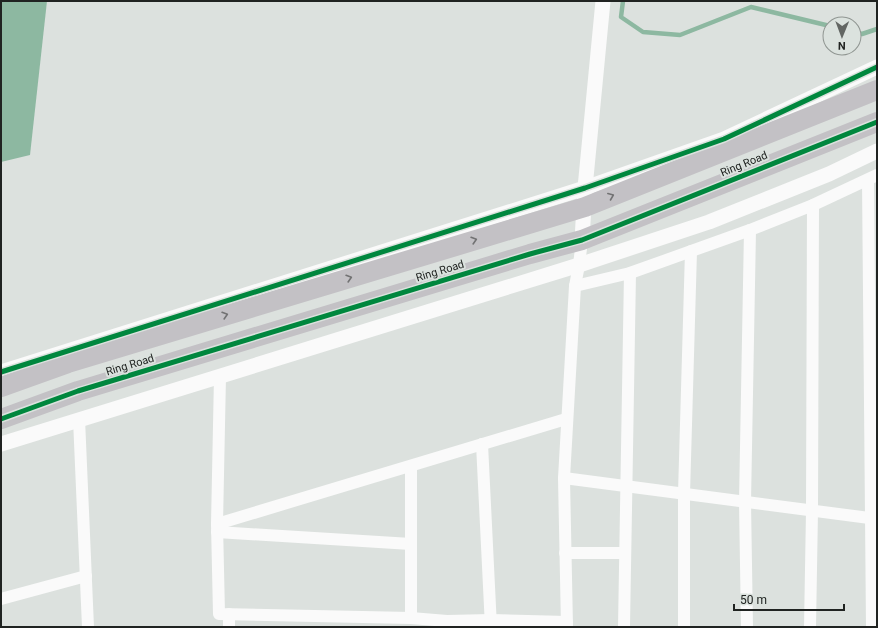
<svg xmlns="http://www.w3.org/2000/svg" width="878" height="628" font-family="Roboto,sans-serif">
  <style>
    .water { fill: #8db8a1 }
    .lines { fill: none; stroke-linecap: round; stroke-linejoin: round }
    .stream { stroke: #8db8a1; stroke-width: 4.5 }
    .minor { stroke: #fafafa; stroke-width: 12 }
    .tertiary { stroke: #fafafa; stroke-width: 15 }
    .trunk { stroke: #c3c1c5; stroke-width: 20 }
    .cycleway-casing { stroke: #dbe2de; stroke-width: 8 }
    .cycleway { stroke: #00873e; stroke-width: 5 }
    .oneway { stroke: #727273 }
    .labels { text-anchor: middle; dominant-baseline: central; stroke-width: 4; stroke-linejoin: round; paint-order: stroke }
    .street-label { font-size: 11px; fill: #202321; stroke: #dbe2de }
  </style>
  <rect width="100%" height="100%" fill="#dce1de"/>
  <path class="water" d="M1,1H47L30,155L1,162Z"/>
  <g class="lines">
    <g class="stream">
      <path d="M623,1L621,17L643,32L680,35L751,7L830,26"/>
      <path d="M854,32L862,34L877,29"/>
    </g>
    <g class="minor">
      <path d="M868,181L872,627"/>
      <path d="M575,286L630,273L750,230L813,205L877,175"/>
      <path d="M220,376L217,524L219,614L411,618L447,621L491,620L567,622"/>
      <path d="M79,419L88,627"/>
      <path d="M482,444L491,627"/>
      <path d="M411,466V618"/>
      <path d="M564,478L877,519"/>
      <path d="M217,524L566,419"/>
      <path d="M217,532L411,544"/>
      <path d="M565,553H625"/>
      <path d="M1,599L86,576"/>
      <path d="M229,614V627"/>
      <path d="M567,627L564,478L575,286L579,265L582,240"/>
      <path d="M624,627L630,273"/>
      <path d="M684,627V494L691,251"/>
      <path d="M747,627L745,502L750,230"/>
      <path d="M810,627L812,511L813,205"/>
    </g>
    <g class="tertiary">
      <path d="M582,240L585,188L603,1"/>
      <path d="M1,372L585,188L724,139L877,67"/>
      <path d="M1,444L579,265L709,222L829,174L877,151"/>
    </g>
    <g class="trunk">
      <path d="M1,387L68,363L585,207L877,90"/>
      <path d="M1,419L78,391L530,254L582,240L877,122"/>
    </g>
    <defs>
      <g id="cycleway">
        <path d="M1,372L585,188L724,139L877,67"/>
        <path d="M1,419L78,391L530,254L582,240L877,122"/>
      </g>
    </defs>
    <use href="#cycleway" class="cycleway-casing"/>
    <use href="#cycleway" class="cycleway"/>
  </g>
  <defs><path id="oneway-chevron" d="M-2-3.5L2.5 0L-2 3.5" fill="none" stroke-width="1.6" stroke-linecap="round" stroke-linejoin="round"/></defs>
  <g class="oneway">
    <use href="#oneway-chevron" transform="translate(611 196) rotate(-22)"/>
    <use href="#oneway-chevron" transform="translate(474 240) rotate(-17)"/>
    <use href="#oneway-chevron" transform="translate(349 278) rotate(-17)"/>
    <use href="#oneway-chevron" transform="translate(225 315) rotate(-17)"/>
  </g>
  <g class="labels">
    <g class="street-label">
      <text transform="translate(744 164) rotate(-22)">Ring Road</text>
      <text transform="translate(440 271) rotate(-17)">Ring Road</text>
      <text transform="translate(130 365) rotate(-17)">Ring Road</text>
    </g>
  </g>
  <rect width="878" height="628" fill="none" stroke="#202321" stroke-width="4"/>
  <g transform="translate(842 36) rotate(181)"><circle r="19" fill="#dbe2de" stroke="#909692"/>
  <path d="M0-3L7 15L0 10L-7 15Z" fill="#626663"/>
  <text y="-6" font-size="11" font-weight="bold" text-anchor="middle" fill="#202321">N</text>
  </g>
  <path d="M734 604v6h110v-6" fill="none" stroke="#202321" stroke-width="2"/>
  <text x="740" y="604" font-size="12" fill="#202321" stroke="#dbe2de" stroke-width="3" paint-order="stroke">50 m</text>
</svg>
